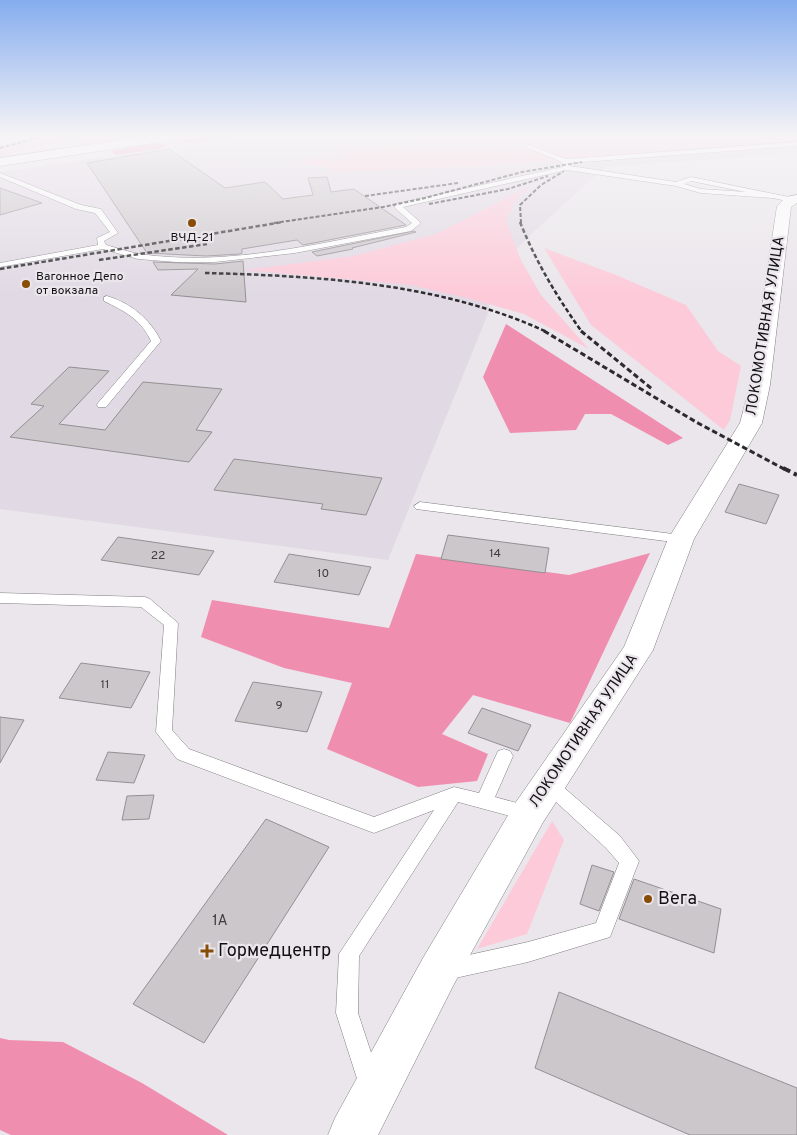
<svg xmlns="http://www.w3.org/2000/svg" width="797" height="1135" font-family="Overpass,sans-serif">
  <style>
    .built { fill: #e1d9e4 }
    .green { fill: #fdcad9 }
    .forest { fill: #f08eb0 }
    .building { fill: #ccc7cb; stroke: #938f92 }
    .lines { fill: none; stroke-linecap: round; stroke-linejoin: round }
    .service-casing { stroke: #827f83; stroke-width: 1 }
    .tertiary-casing { stroke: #827f83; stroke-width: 1 }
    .secondary-casing { stroke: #827f83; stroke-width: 1 }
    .service { fill: #fff; fill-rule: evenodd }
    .tertiary { fill: #fff; fill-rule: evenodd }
    .secondary { fill: #fff; fill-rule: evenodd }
    .rail-far3 { stroke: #2b2a2c; stroke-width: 2; stroke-dasharray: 4 2; stroke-linecap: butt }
    .rail-far2 { stroke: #2b2a2c; stroke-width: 2.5; stroke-dasharray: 4.5 2.5; stroke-linecap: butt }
    .rail-far1 { stroke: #2b2a2c; stroke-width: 3; stroke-dasharray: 5.5 3; stroke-linecap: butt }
    .rail { stroke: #2b2a2c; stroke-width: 4; stroke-dasharray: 8 4; stroke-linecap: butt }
    .poi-dot { fill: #874c05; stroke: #eae6eb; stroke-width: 2 }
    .labels { text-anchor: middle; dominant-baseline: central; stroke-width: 4.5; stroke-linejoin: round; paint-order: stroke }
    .far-poi-label { font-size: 12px; fill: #100f11; stroke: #eae6eb }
    .number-label { font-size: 12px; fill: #3f3d40 }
    .street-label { font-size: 15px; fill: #100f11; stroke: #eae6eb }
    .near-number-label { font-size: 15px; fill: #3f3d40 }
    .near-poi-label { font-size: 18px; fill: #100f11; stroke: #eae6eb; text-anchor: start }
  </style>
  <rect width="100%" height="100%" fill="#eae6eb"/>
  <path class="built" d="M252,136H797V153L605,167L528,237L498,269L487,316L388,560L0,509V172Z"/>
  <g class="green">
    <path d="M52,136H82L0,156V150Z"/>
    <path d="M89,136H148L100,144L78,142L80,139Z"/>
    <path d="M580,136H797V143L484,166L336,172L327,167L297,163L321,157L329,161L346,157L338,152L365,146L500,138L505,144L530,142L526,139Z"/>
    <path d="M532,185L516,199L506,221L521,260L541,295L589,349L524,314L467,298L411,285L246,270L353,256L436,234Z"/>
    <path d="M544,248L616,275L686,305L718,351L741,366L730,420L724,430L591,325Z"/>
    <path d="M552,821L564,840L527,934L477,949Z"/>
  </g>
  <g class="forest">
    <path d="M198,136H236L196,143L177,142Z"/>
    <path d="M155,143L169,145L159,149L115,155L111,151Z"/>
    <path d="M506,324L683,438L668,445L611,414H585L576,430L510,433L483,377Z"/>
    <path d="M650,553L570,723L473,695L442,734L488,754L477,781L418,787L327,749L352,683L284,668L201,637L212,600L389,628L416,554L569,575Z"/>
    <path d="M0,1038L9,1040L63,1042L142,1083L228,1135H11L0,1130Z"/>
  </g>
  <g class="building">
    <path d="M169,149L225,188L265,182L283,199L313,195L308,178L327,177L331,192L354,189L406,225L303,245L297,240L242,249V253L240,254L206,256L147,253L87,163Z"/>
    <path d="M0,188L42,203L0,215Z"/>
    <path d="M414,231L416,232L352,248L353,249L317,256L312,252Z"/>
    <path d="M243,261L246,302L171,295L198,269L158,270L153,262L215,264Z"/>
    <path d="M69,367L109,371L59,424L105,430L143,382L222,389L196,430L212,432L189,462L10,437L44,406L31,404Z"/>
    <path d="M234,459L382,478L366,515L321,509L323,504L214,490Z"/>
    <path d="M739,484L779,495L766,524L725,512Z"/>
    <path d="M448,535L549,548L545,573L441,559Z"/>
    <path d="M118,537L214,551L199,575L101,560Z"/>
    <path d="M289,554L371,567L359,595L274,582Z"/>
    <path d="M81,663L150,672L131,708L59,698Z"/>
    <path d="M253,682L322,692L307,732L235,721Z"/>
    <path d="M482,708L531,725L518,751L468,733Z"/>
    <path d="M0,717L24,720L0,763Z"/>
    <path d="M108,752L145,755L134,783L96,780Z"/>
    <path d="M154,795L149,819L122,820L127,796Z"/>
    <path d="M266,819L329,847L204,1043L133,1004Z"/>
    <path d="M592,865L614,872L599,911L580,904Z"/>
    <path d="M634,879L721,909L714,953L619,919Z"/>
    <path d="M559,992L797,1088V1135H690L535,1068Z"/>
  </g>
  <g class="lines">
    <defs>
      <g id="service">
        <path d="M797,142V146L569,163L570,166L676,182L691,177L794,198L795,200L791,202L773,198L701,193L676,186L567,170L403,207L421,223L411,231L295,253L215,262H176L138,259L103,249L0,267V263L98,245L97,238L110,232L95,213L76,209L0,177V173L81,205L101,209L118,233L104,241L106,245C117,248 129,252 140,254C228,267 319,243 406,227L412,223L395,208V204L563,167L562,162L525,147L527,144L566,159ZM691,181L746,192L701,189L684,184Z"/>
        <path d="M107,296C131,303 150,319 161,341L106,407H98L97,405L98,403L151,341C141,319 124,311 104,301V297Z"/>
        <path d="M420,502L681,535L688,539L681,543L416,509L414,506Z"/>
        <path d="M0,593L145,597L150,599L178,623L172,730L189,749L374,817L454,787L479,793L498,751L504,749L510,751L513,756L495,797L535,808L538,813L535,818L529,821L458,802L359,956L358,1013L381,1083L377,1091L369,1095L361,1091L336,1013L339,954L434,810L374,833L177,759L156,732L164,625L141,607L0,603Z"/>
        <path d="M548,777L554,779L620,836L639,861L610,937L528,962L446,980L439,977L436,970L439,963L446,960L528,942L596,923L619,863L606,848L542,789L539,784L542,779Z"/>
      </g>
      <path id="tertiary" d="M797,195V203L791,207L770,385L762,423L694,539L653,650L542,824L453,986L378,1135H328L335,1118L423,958L516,802L624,647L668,539L740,423L750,385L777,206L786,197Z"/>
      <path id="secondary" d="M148,136H179L173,140L0,166V158Z"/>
    </defs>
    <use href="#service" class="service-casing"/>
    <use href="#tertiary" class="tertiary-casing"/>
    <use href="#secondary" class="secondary-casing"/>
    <use href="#service" class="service"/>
    <use href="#tertiary" class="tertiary"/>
    <use href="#secondary" class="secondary"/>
    <g class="rail-far3">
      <path d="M0,148L44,136"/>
      <path d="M365,196L458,183"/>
      <path d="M429,204L508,189L548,176"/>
      <path d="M274,223L383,207L421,199L522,172L582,162"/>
      <path d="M521,223L520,205L541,185L564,171"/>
    </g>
    <g class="rail-far2">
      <path d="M520,222C536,262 557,297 582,332"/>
      <path d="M99,260L207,244"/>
      <path d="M0,269L283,222"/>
      <path d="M205,273C320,276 441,283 547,332"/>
    </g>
    <g class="rail-far1">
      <path d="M544,331L696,422L786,470"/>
      <path d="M581,331L652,389"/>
    </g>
    <path class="rail" d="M783,468L797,475"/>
  </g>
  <linearGradient id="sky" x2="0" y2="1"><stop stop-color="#85adee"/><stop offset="0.46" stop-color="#f6f4f6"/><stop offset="1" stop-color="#f6f4f6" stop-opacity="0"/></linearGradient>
  <rect width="797" height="295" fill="url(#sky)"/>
  <g class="poi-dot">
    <circle cx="192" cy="223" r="5"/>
    <circle cx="26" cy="284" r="5"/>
    <circle cx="648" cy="899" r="5"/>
    <path d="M204.5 943.5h5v5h5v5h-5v5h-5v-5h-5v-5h5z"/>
  </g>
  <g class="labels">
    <g class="far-poi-label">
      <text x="192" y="238">ВЧД-21</text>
      <text x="36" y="277" text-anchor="start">Вагонное Депо<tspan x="36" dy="14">от вокзала</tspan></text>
    </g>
    <g class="number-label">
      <text x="495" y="554">14</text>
      <text x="158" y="556">22</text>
      <text x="323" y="574">10</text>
      <text x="105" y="685">11</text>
      <text x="279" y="706">9</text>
    </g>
    <g class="street-label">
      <text transform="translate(766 326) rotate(-81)">ЛОКОМОТИВНАЯ УЛИЦА</text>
      <text transform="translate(584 731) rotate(-56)">ЛОКОМОТИВНАЯ УЛИЦА</text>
    </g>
    <g class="near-number-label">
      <text x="220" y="921">1А</text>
    </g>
    <g class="near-poi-label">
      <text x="658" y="899">Вега</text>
      <text x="218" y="951">Гормедцентр</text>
    </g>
  </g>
</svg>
